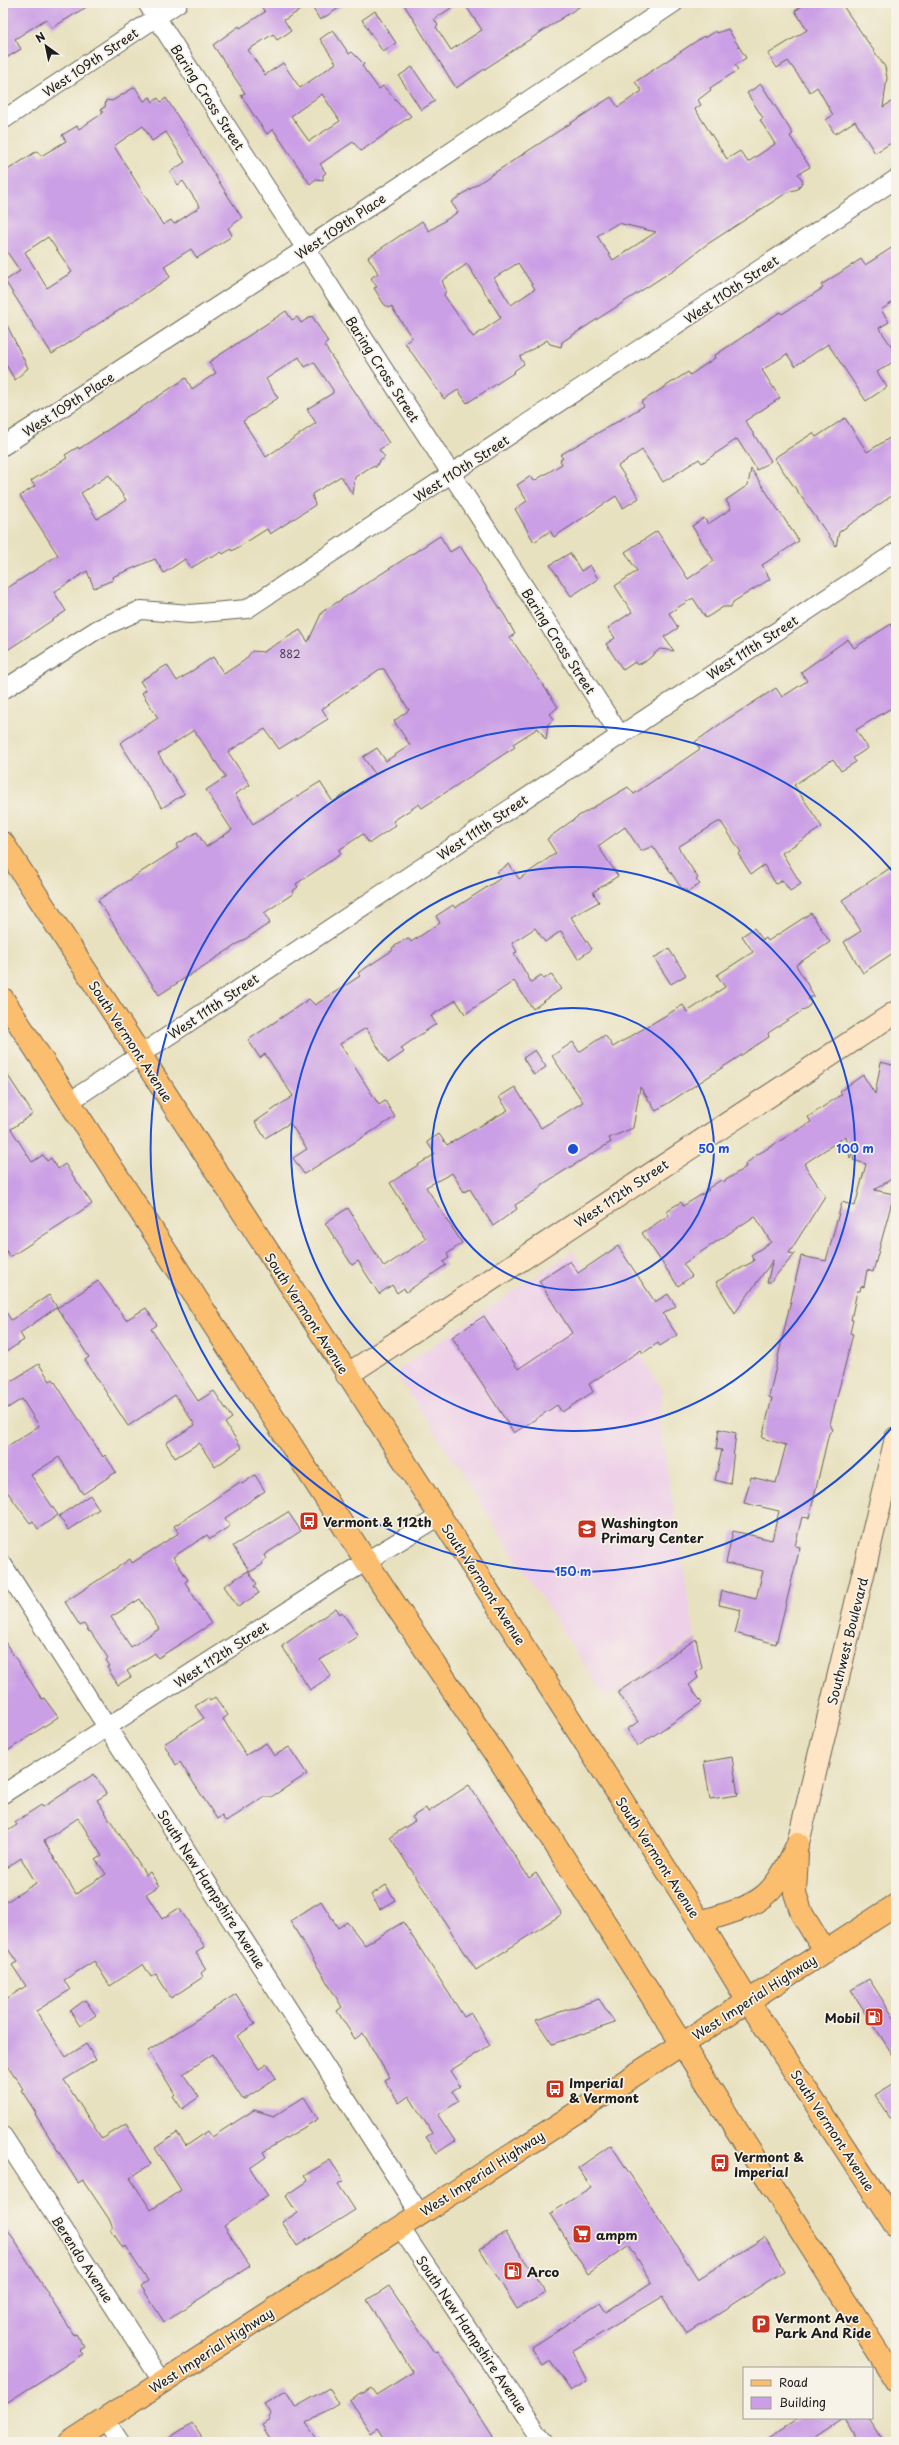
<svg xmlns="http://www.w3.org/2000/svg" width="899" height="2445" font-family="'Playpen Sans',sans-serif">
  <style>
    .built { fill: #eed0e8 }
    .building { fill: #cb9fe5; fill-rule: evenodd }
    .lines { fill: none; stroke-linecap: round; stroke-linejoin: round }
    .street-casing { stroke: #636155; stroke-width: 20 }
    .secondary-casing { stroke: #636155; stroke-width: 24 }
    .primary-casing { stroke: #636155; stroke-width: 24 }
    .street { stroke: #fff; stroke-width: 18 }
    .secondary { stroke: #fde5c5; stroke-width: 22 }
    .primary { stroke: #fbbd6e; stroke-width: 22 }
    .ring { fill: none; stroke: #1d4ed8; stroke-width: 2 }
    .labels { text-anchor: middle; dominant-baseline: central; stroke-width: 3.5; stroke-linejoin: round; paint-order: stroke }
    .number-label { font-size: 11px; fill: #483d4e }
    .street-label { font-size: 13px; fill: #1c1c1c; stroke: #f7f3e8 }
    .poi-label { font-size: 13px; font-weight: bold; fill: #1c1c1c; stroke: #f7f3e8; text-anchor: start }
    .centre { fill: #1d4ed8; stroke: #f7f3e8; stroke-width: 2 }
    .ring-label { font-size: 12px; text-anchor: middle; font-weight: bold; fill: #1d4ed8; stroke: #f7f3e8; stroke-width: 3.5; stroke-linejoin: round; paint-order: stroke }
  </style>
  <rect width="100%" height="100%" fill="#f7f3e8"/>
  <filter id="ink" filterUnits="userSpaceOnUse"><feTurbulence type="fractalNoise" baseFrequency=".025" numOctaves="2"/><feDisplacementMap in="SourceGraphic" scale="8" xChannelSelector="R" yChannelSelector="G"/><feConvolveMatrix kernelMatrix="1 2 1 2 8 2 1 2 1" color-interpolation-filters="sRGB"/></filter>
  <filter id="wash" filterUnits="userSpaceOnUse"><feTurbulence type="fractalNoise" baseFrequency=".012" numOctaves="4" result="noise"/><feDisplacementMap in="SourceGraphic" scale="16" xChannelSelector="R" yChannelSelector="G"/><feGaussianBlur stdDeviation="0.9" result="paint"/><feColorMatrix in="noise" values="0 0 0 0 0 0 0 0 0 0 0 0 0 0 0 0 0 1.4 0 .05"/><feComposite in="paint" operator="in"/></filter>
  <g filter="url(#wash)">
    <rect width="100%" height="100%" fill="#e8e1c0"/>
    <path class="built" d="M573,1251L663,1390L659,1420L695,1637L606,1698L398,1376L399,1369Z"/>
    <g id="blocks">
      <g class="building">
        <path d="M3,3H93L52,28L46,19L15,39L21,49L3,60Z"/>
        <path d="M259,3H347L320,20L310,4L284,20L291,31L277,40L273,34L248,50L265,75L283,63L300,88L336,63L320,39L333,30L349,54L352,52L364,64L362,66L379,89L383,86L411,116L361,151L353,142L320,164L326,173L323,175V180L316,179L310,184L273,129L267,134L256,119L241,95L245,93L213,45L239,26L240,28L265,12ZM322,94L340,121L309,141L291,116Z"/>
        <path d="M403,3H459L434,19L438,25L436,27L451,50L482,30L464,3H585L456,88Z"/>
        <path d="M807,3H841L885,67L887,78L883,107L896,99V140L875,153L855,121L835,134L826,120L833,115L817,87L810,92L788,61L777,68L768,54L807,30L795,11Z"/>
        <path d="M375,11L396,43L383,52L362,20Z"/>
        <path d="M728,29L746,58L735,65L738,70L710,88L711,90L698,100L701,105L695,109L727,159L740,151L748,162L775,144L760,120L763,118L747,93L761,84L793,134L790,136L810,167L798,174L803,181L798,189L788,192L706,245L675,269L562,342L561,347L550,344L547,340L520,357L524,364L514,371L515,372L467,403L458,390L444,399L405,343L412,338L391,306L389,308L384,304L374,288L377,287L371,278L378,273L368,257L422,221L429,231L458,212L451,202L491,175L611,97L618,107L642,91L635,82L704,36L705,38L716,31L717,33ZM618,223L656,232L613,260L597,236ZM518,263L535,289L511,305L494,278ZM467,264L501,318L473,337L444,295L446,290L442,281Z"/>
        <path d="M412,67L435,101L421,110L399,76Z"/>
        <path d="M135,87L144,101L150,97L153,102L158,98L161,102L166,98L242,218L228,228L232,235L229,238L197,258L191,249L164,266L170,277L52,354L5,281L20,271L3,246V173L37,151L41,156L66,141L62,135L77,126L79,129L103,113L101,109L105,107L106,100L112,101ZM143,126L152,141L166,132L185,162L170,172L178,185L183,181L200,207L174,224L171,220L163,225L114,146ZM48,237L72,272L47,288L25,252Z"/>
        <path d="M896,245V300L881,310L889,322L879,328L896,353V360L877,372L887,387L866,401L828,344L795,366L787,354L762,370L780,398L745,421L771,461L757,470L737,439L702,463L699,459L663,482L642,450L618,466L639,498L623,508L616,496L554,537L550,531L534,542L515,509L527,501L517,485L531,476L534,481L562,464L560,460L563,458L560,455L644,406L641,402L688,372L690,375L715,358L714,356L780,312L782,314L823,288L821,285L861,259L865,265Z"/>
        <path d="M286,311L292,320L297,317L301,323L312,316L328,342L324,345L389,443L379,450L385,457L378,463L376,467L372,466L355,477L353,495L341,476L312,494L315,505L306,511L270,534L267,529L232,551L231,549L223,554L221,552L213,557L211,556L191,568L185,559L164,573L155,559L112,577L113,580L94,588L87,571L54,592L66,611L3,653V591L58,555L20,496L35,486L31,481L67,458L65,455L78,447L79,449L186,378L192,389L216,373L209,362ZM299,357L305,367L314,362L333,390V393L307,409L316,423L266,457L243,421L278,398L266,379ZM109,475L126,500L97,519L81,493Z"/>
        <path d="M3,317L28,368L15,380L3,360Z"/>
        <path d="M845,418L867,452L896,434V493L839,532L836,546L774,458L813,433L816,437Z"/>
        <path d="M751,469L799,541L762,565L770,579L733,602L731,607H723L706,618L693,598L669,613L678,628L664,637L674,651L660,649L646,661L637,665L635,662L623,670L606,644L615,638L608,628L632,612L615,586L637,571L625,552L657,531L688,579L714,561L692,526L704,518L708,524L731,509L726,500L748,485Z"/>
        <path d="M440,536L450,552L460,546L505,616L515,634L510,637L558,707L550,714L554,719L548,724L546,740L538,728L513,744L515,747L422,808L419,804L393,821L396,825L371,842H368L363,834L339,850L341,854L296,884L298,887L293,891L294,893L264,913L270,923L159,995L98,900L178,848L176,845L197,832L206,847L232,830L206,790L226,777L194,730L158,754L184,794L162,808L120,743L158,718L142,693L146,690L140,681L167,665L177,681L213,657L224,674L245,660L252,651L263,652L300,630L308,642L322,612ZM380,669H384L409,710L394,721L410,745L386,761L377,748L363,757L375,774L333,802L320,782L253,824L235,794L250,785L228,752L265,729L279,749L328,719L322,709Z"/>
        <path d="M570,553L581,571L590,565L598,579L571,596L550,565Z"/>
        <path d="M891,624L896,632V705L856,730L868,748L853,758L856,762L841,771L833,759L794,785L822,827L782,853L801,884L790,891L782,880L776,884L764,865L751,874L738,854L741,852L721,822H718L678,847L698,878L696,880L700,884L688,892L684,888L682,889L653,846L641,851L625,827L598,846L618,876L593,892L599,902L571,917L592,949L578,959L561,931L545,942L535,928L512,943L517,952L514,953L531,982L541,975L544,979L551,974L561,989L533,1009L514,981L465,1014L456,1000L431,1016L436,1024L401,1048L404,1052L388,1063L366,1028L340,1044L379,1105L385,1101L395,1117L304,1174L293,1158L307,1149L290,1123L265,1138L255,1122L293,1096L265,1054L260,1058L248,1040L309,999L315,1005L360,976L358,973L393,950L392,948L404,940L409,939L411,942L440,923L436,916L453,905L455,908L501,878L497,872L509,864L519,879L556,853L547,839L577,817L628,787L634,794L700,749L695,742L726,720L776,688L782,697L807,681L801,672L848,639L854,648Z"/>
        <path d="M896,864V951L863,973L844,942L861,931L842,900Z"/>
        <path d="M811,913L830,942L796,965L814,996L808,999L811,1003L808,1007L768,1033L769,1037L656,1111L640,1087L633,1128L609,1138L611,1142L543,1184L536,1192L515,1205L517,1209L493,1226L470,1189L464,1192L452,1173L426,1187L462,1243L447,1254L449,1258L443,1262L446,1265L406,1292L404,1288L397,1293L392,1285L379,1294L358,1261L352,1265L325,1223L348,1208L384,1267L426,1239L390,1183L435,1154L427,1142L439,1134L447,1145L508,1110L499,1097L515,1087L541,1128L583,1102L552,1056L573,1042L579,1052L605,1035L613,1047L683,1005L687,1012L725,987L717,975L753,952L742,936L754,928L763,940L766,938L768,941Z"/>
        <path d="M669,949L686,975L671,984L654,958Z"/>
        <path d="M535,1050L546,1067L534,1075L523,1058Z"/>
        <path d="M881,1062L896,1066V1176L874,1190L894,1194L873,1272L867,1270L864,1287L861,1286L860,1291H857L851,1320H853L850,1333L853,1334L830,1424L833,1430L829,1433L809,1518L802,1517L795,1546L800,1547L776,1644L735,1633L741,1610L719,1605L722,1591L756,1599L763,1571L726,1563L733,1531L772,1540L779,1511L744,1503L751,1477L776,1483L786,1445L762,1438L772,1398L769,1397L801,1256L826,1261L842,1202L855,1206L866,1164L853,1160L857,1146L850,1158L846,1136L804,1164L825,1196L789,1253L795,1254L770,1282H767L773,1260L735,1313L716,1282L754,1261L751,1255L771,1242L755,1216L683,1264L692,1276L678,1286L642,1233L669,1215L666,1211L681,1202L683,1206L709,1190L707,1189L721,1180L723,1182L746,1167L745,1165L755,1156L811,1122L808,1117L842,1094L840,1091L863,1075L875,1094Z"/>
        <path d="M3,1068L33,1114L11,1129L32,1162L43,1155L47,1161L51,1158L58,1169L65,1164L92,1204L10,1257L3,1246Z"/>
        <path d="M618,1246L655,1302L668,1294L676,1306L663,1314L677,1335L660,1346L658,1343L643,1353L641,1350L589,1384L593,1392L562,1412L557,1405L514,1433L452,1337L484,1316L518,1369L572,1333L539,1281L570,1261L578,1273Z"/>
        <path d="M98,1281L126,1320L146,1308L157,1325L151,1329L198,1401L214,1391L232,1418L225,1423L242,1448L215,1467L199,1443L175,1458L166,1443L195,1425L175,1395L128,1426L85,1360L89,1357L57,1308Z"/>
        <path d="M49,1295L57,1307L20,1333L24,1340L3,1354V1307L11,1320Z"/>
        <path d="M39,1364L50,1381L53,1379L103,1457L105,1455L116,1472L83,1494L59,1457L31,1475L58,1515L38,1529L33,1521L30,1523L3,1486V1449L39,1426L22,1399L3,1411V1386Z"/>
        <path d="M719,1429L736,1433L730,1484L715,1480L722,1450L716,1449Z"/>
        <path d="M255,1475L265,1491L225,1518L230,1526L210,1539L207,1535L173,1557L188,1580L185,1582L211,1624L158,1658L155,1653L127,1671L131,1677L118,1685L107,1667L110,1666L106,1660L108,1658L90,1631L89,1632L84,1624L80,1626L65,1602L130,1559L132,1563L179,1533L174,1526L240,1482L242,1484ZM140,1599L159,1629L131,1647L111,1617Z"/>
        <path d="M90,1495L99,1509L68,1530L59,1516Z"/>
        <path d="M288,1512L301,1531L264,1555L266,1559L262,1562L263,1564L250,1572L233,1546Z"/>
        <path d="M248,1571L257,1584L254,1586L259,1593L238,1607L224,1586Z"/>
        <path d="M336,1608L340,1614L342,1612L358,1636L320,1660L331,1676L310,1690L282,1646Z"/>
        <path d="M3,1639L42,1699L44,1698L58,1717L3,1754Z"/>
        <path d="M696,1639L702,1668L696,1673L698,1678L689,1685L702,1703L638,1746L627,1729L638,1722L618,1692Z"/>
        <path d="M215,1697L228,1715L223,1719L246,1755L266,1743L274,1756L289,1747L307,1774L271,1797H263L226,1822L222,1816L217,1819L180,1762L176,1765L164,1744L204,1718L195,1706L208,1698L210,1701Z"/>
        <path d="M732,1757L738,1795L710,1799L704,1762Z"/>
        <path d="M94,1774L107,1794L97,1800L146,1875L150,1872L159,1886L146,1894L162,1919L179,1908L205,1947L196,1953L206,1969L201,1973L203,1977L171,1998L156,1974L151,1977L143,1964L110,1986L94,1961L64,1980L70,1990L36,2011L66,2057L86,2044L96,2060L64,2080L102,2139L126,2124L151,2164L130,2178L151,2210L181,2190L155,2148L177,2133L186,2146L208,2131L212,2137L254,2110L274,2116L304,2097L318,2119L263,2152L266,2157L250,2168L268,2196L224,2226L250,2266L164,2322L141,2286L148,2281L125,2246L123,2248L111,2230L113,2228L109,2219L83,2180L78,2183L35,2114L36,2113L21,2090L23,2089L3,2058V2001L26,1986L12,1965L17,1962L3,1942V1904L36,1883L21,1858L3,1870V1834L17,1825L15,1822L41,1805L43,1807ZM78,1818L102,1856L96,1860L106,1874L76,1894L44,1841Z"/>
        <path d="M469,1785L529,1878L536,1873L562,1914L476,1970L390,1837L415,1821L412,1817L426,1808L428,1812Z"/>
        <path d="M386,1885L395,1900L380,1909L371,1895Z"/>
        <path d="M321,1901L338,1928L347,1922L365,1945L403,1922L464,2017L471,2013L490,2045L450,2071L460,2086L452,2091L459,2101L438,2115L455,2141L437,2153L426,2137L432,2133L409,2096L399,2103L384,2080L389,2077L363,2033L355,2039L337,2011L342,2007L290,1921Z"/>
        <path d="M869,1979L896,2021V2060L851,1990Z"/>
        <path d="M236,1994L255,2024L237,2036L259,2069L267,2064L276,2078L243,2100L213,2054L183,2074L199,2097L182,2109L173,2096L175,2094L148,2051Z"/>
        <path d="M599,1999L615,2023L552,2044L536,2020Z"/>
        <path d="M85,2000L96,2015L80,2026L70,2011Z"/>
        <path d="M896,2082V2127L875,2095Z"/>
        <path d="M611,2145L698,2279L765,2237L784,2271L686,2334L662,2297L572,2351L587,2381L571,2391L550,2361L543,2366L531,2347L600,2303L606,2312L652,2282L629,2245L588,2274L550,2214L591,2187L578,2168Z"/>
        <path d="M330,2160L342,2178L343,2181L338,2184L355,2210L297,2246L282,2222L297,2213L286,2196L308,2181L304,2176Z"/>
        <path d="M3,2222L74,2335L76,2334L84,2347L79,2350L83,2354L3,2405Z"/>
        <path d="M506,2232L546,2293L517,2309L480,2249Z"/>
        <path d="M389,2286L434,2352L437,2351L496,2442H387L378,2428L371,2433L350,2401L371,2388L376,2395L413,2372L367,2300Z"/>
        <path d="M329,2388L338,2403L306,2423L319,2442H272L262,2425L270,2420L268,2417L271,2415L264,2404L286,2391L296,2407Z"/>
        <path d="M799,2418H869L884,2442H858L845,2419L810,2442H762Z"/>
        <path d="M192,2423L205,2442H163Z"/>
      </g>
    </g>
  </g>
  <g filter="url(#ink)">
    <use href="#blocks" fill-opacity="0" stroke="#636155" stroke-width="1"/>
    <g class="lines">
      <defs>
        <g id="street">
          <path d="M147,3L620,735"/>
          <path d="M3,120L178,3"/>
          <path d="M3,446L322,238L674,3"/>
          <path d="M3,690L98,629L141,610L190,614L247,609L896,179"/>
          <path d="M69,1102L896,552"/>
          <path d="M3,1565L420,2214"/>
          <path d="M3,1794L339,1578L440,1516"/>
          <path d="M3,2136L162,2381"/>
          <path d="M400,2227L544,2442"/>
          <path d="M105,2419L120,2442"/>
        </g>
        <g id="secondary">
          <path d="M347,1375L896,1012"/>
          <path d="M798,1843L896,1438"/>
        </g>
        <g id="primary">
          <path d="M3,843L440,1516L700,1922L748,2001L896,2226"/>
          <path d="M3,999L366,1561L546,1830L896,2381"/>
          <path d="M797,1855L795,1893L802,1914L825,1952"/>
          <path d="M700,1922C760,1904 771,1902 798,1843"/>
          <path d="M70,2442L896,1905"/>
        </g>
      </defs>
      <use href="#street" class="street-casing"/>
      <use href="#secondary" class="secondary-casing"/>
      <use href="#primary" class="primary-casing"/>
      <use href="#street" class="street"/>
      <use href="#secondary" class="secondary"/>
      <use href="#primary" class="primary"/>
    </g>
  </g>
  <g class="ring">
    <circle cx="573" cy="1149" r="141"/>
    <circle cx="573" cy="1149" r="282"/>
    <path d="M895 1424A423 423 0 1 1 895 874"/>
  </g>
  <defs>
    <symbol id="bus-square" viewBox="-11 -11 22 22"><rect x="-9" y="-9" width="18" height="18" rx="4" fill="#c8321e" stroke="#f7f3e8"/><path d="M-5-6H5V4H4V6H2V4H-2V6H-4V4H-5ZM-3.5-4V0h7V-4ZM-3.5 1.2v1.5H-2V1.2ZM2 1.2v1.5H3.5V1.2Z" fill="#fff"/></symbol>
    <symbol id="school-square" viewBox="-11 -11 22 22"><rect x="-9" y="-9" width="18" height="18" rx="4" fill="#c8321e" stroke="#f7f3e8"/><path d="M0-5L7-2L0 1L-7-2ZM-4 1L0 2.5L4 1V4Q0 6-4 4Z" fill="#fff"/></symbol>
    <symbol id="fuel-square" viewBox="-11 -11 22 22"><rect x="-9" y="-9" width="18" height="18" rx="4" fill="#c8321e" stroke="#f7f3e8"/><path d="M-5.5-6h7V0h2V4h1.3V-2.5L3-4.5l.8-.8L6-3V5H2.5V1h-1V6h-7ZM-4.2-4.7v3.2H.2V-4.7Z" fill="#fff"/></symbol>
    <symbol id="supermarket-square" viewBox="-11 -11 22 22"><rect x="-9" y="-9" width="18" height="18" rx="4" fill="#c8321e" stroke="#f7f3e8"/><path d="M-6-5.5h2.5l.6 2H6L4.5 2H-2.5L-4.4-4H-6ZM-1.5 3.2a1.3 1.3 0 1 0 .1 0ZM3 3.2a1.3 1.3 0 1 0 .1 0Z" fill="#fff"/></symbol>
    <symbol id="parking-square" viewBox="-11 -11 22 22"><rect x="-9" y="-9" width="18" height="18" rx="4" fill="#c8321e" stroke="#f7f3e8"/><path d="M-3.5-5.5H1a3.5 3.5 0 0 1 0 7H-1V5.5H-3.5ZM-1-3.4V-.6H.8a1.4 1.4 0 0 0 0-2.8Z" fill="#fff"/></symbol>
  </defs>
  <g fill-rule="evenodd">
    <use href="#bus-square" x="298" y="1510" width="22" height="22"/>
    <use href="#school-square" x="576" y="1518" width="22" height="22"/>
    <use href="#fuel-square" x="863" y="2006" width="22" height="22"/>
    <use href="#bus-square" x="544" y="2078" width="22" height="22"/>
    <use href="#bus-square" x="709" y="2152" width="22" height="22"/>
    <use href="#supermarket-square" x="571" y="2223" width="22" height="22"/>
    <use href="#fuel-square" x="502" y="2260" width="22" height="22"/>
    <use href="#parking-square" x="750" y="2313" width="22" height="22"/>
  </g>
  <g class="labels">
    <g class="number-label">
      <text x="290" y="653">882</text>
    </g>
    <g class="street-label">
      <text transform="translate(90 62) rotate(-34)">West 109th Street</text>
      <text transform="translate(208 97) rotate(57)">Baring Cross Street</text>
      <text transform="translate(340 226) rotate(-34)">West 109th Place</text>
      <text transform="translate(731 289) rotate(-34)">West 110th Street</text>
      <text transform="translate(383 369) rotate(57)">Baring Cross Street</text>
      <text transform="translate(68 404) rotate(-33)">West 109th Place</text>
      <text transform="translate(461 468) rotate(-33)">West 110th Street</text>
      <text transform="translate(559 641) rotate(57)">Baring Cross Street</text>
      <text transform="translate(752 647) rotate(-33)">West 111th Street</text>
      <text transform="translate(482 827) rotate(-34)">West 111th Street</text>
      <text transform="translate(213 1006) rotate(-34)">West 111th Street</text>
      <text transform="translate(131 1041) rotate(57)">South Vermont Avenue</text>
      <text transform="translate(621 1193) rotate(-34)">West 112th Street</text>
      <text transform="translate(307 1313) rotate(57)">South Vermont Avenue</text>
      <text transform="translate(484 1584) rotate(57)">South Vermont Avenue</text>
      <text transform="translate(847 1641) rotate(-76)">Southwest Boulevard</text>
      <text transform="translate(221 1654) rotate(-33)">West 112th Street</text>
      <text transform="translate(658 1857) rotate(57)">South Vermont Avenue</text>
      <text transform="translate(212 1889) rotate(57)">South New Hampshire Avenue</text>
      <text transform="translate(754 1997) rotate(-33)">West Imperial Highway</text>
      <text transform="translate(833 2130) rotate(57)">South Vermont Avenue</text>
      <text transform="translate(482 2173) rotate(-33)">West Imperial Highway</text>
      <text transform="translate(83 2259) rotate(57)">Berendo Avenue</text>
      <text transform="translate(472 2334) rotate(56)">South New Hampshire Avenue</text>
      <text transform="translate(211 2350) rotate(-33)">West Imperial Highway</text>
    </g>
    <g class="poi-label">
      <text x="323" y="1521">Vermont &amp; 112th</text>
      <text x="601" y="1522">Washington<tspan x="601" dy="15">Primary Center</tspan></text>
      <text x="860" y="2017" text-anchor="end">Mobil</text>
      <text x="569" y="2082">Imperial<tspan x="569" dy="15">&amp; Vermont</tspan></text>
      <text x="734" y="2156">Vermont &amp;<tspan x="734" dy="15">Imperial</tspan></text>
      <text x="596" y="2234">ampm</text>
      <text x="527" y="2271">Arco</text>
      <text x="775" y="2317">Vermont Ave<tspan x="775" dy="15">Park And Ride</tspan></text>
    </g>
  </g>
  <circle cx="573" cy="1149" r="6" class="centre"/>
  <g class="ring-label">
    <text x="714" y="1153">50 m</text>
    <text x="855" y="1153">100 m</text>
    <text x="573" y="1576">150 m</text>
  </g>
  <rect width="899" height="2445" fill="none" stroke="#f7f3e8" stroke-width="16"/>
  <rect x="743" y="2367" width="130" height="52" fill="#f7f3e8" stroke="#9f9d96"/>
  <rect x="751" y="2380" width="20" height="6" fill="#fbbd6e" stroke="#9f9d96"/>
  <text x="779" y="2387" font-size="12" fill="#1c1c1c">Road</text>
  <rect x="751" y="2397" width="20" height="12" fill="#cb9fe5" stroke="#9f9d96"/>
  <text x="779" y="2407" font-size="12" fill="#1c1c1c">Building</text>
  <g transform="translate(46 46) rotate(327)" stroke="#f7f3e8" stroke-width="3" paint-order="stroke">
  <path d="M0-3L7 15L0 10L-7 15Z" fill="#1c1c1c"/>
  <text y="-6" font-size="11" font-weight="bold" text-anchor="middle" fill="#1c1c1c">N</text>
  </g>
</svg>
